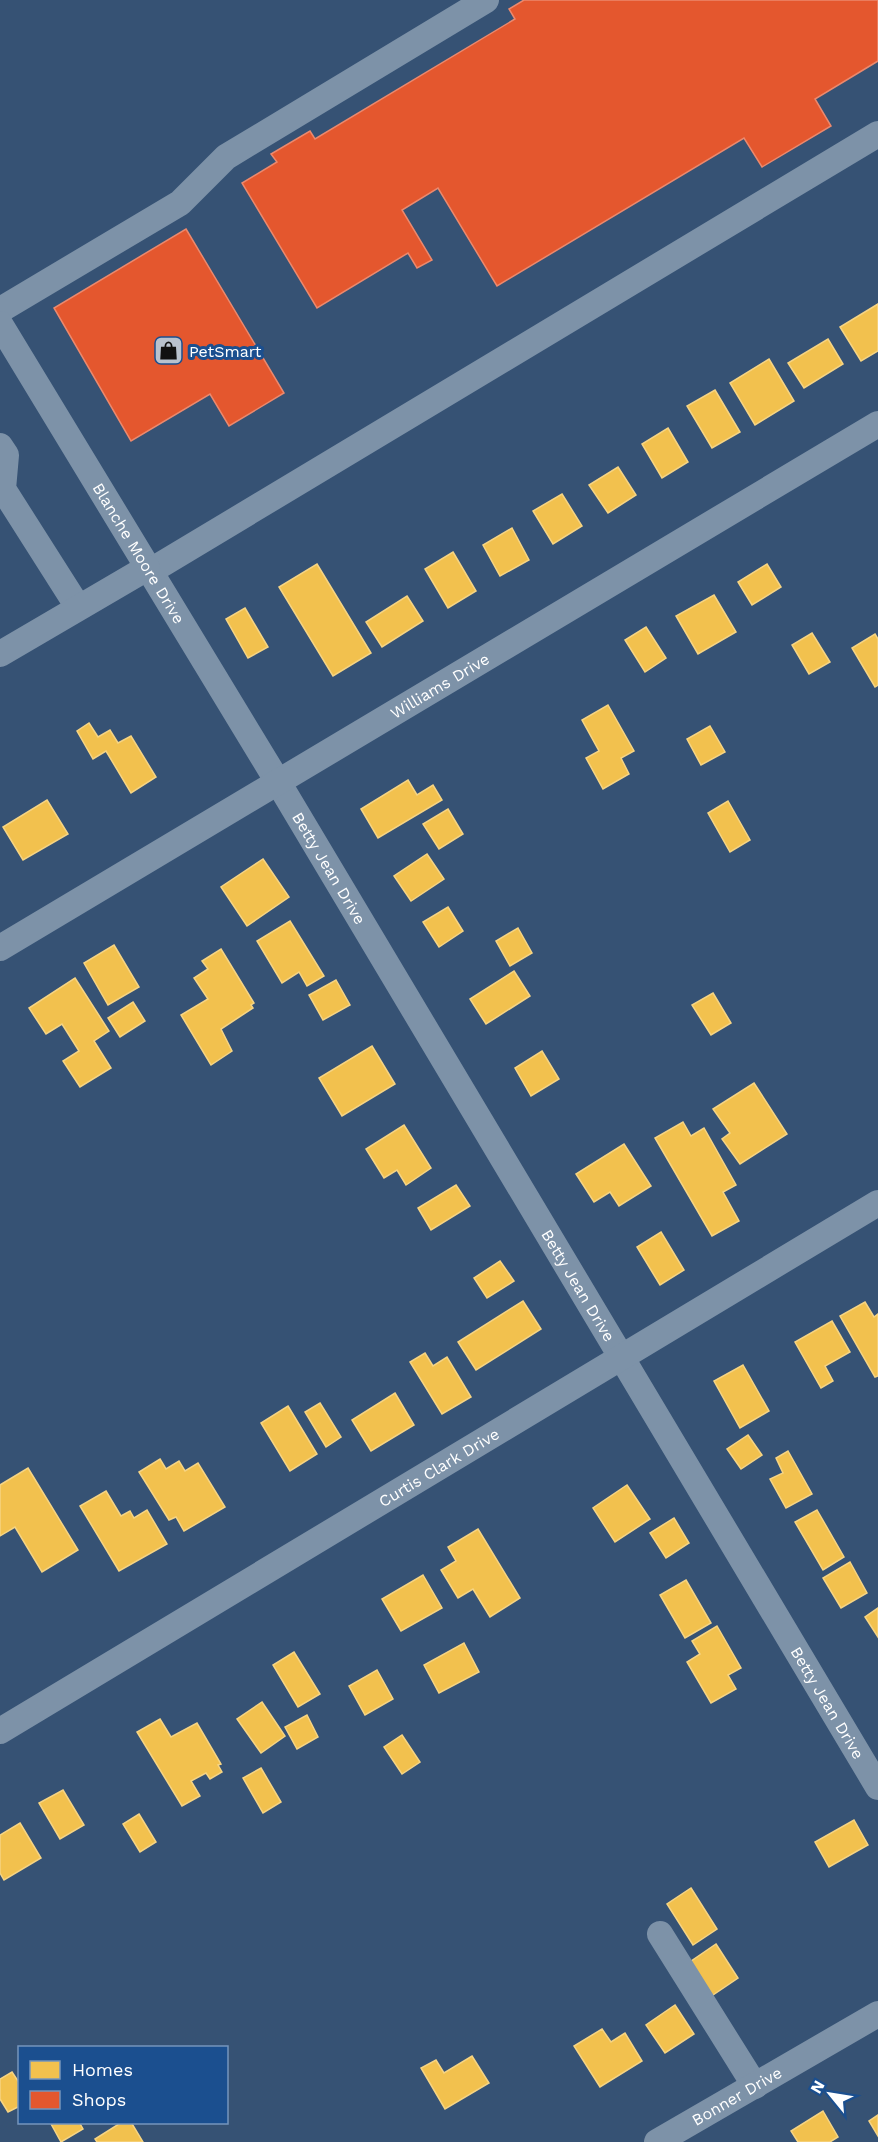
<svg xmlns="http://www.w3.org/2000/svg" width="878" height="2142" font-family="'Work Sans',sans-serif">
  <style>
    .homes { fill: #f2c14e; stroke: #f6d483; stroke-width: 1.5 }
    .shops { fill: #e4572e; stroke: #ec896d; stroke-width: 1.5 }
    .lines { fill: none; stroke-linecap: round; stroke-linejoin: round }
    .minor { stroke: #7d92a8; stroke-width: 26 }
    .labels { text-anchor: middle; dominant-baseline: central; stroke-width: 6; stroke-linejoin: round; paint-order: stroke }
    .poi-label { font-size: 16px; fill: #fff; stroke: #1b4f8f; text-anchor: start }
    .street-label { font-size: 16px; fill: #fff; stroke: #1b4f8f }
  </style>
  <rect width="100%" height="100%" fill="#365274"/>
  <g class="homes">
    <path d="M878,304V351L861,361L840,327Z"/>
    <path d="M828,339L843,364L804,388L788,363Z"/>
    <path d="M769,359L794,401L755,425L730,383Z"/>
    <path d="M715,390L740,432L712,448L687,406Z"/>
    <path d="M668,428L688,462L662,478L642,444Z"/>
    <path d="M618,467L636,495L608,513L589,485Z"/>
    <path d="M562,494L582,526L553,544L533,511Z"/>
    <path d="M512,528L529,560L500,576L483,545Z"/>
    <path d="M453,552L476,591L448,608L425,569Z"/>
    <path d="M317,564L371,653L333,676L279,587Z"/>
    <path d="M767,564L781,587L752,605L738,582Z"/>
    <path d="M714,595L736,632L698,654L676,616Z"/>
    <path d="M407,596L423,621L382,647L366,622Z"/>
    <path d="M245,608L268,647L248,658L226,619Z"/>
    <path d="M646,627L666,658L645,672L625,640Z"/>
    <path d="M812,633L830,662L809,674L792,645Z"/>
    <path d="M875,634L878,639V685L875,687L852,648Z"/>
    <path d="M608,705L634,751L621,758L629,774L603,789L586,758L599,751L582,720Z"/>
    <path d="M89,723L98,737L110,730L118,743L131,736L156,777L131,793L106,751L93,759L77,731Z"/>
    <path d="M710,726L725,752L701,765L687,739Z"/>
    <path d="M408,780L417,795L433,785L442,800L378,838L361,809Z"/>
    <path d="M47,800L68,834L23,860L3,827Z"/>
    <path d="M728,801L750,840L730,852L708,813Z"/>
    <path d="M448,809L463,834L439,849L423,824Z"/>
    <path d="M427,854L444,879L411,901L394,876Z"/>
    <path d="M263,859L289,897L247,926L221,887Z"/>
    <path d="M448,907L463,931L439,947L423,922Z"/>
    <path d="M290,921L324,976L307,986L299,972L282,983L257,941Z"/>
    <path d="M518,928L532,953L510,966L496,941Z"/>
    <path d="M114,945L139,987L108,1005L84,963Z"/>
    <path d="M221,949L254,1003L251,1005L253,1008L221,1029L232,1051L211,1065L181,1015L208,999L194,978L208,969L202,961Z"/>
    <path d="M514,971L530,996L486,1024L470,999Z"/>
    <path d="M75,978L109,1031L94,1041L111,1068L80,1087L63,1061L79,1051L62,1024L46,1034L29,1008Z"/>
    <path d="M336,980L350,1005L323,1020L309,995Z"/>
    <path d="M713,993L731,1023L711,1035L692,1005Z"/>
    <path d="M133,1002L145,1021L120,1037L108,1018Z"/>
    <path d="M372,1046L395,1084L342,1116L319,1078Z"/>
    <path d="M542,1051L559,1079L531,1096L515,1068Z"/>
    <path d="M754,1083L787,1134L740,1164L722,1139L730,1133L713,1109Z"/>
    <path d="M683,1122L691,1136L704,1128L736,1185L723,1192L739,1221L712,1236L655,1138Z"/>
    <path d="M404,1125L431,1168L406,1185L397,1170L384,1178L366,1149Z"/>
    <path d="M624,1144L651,1186L619,1206L610,1192L594,1202L576,1174Z"/>
    <path d="M456,1185L470,1206L431,1230L418,1208Z"/>
    <path d="M661,1232L684,1270L660,1285L637,1247Z"/>
    <path d="M500,1261L514,1281L487,1298L474,1278Z"/>
    <path d="M523,1301L541,1329L476,1370L458,1342Z"/>
    <path d="M865,1302L874,1317L878,1314V1376L875,1377L840,1316Z"/>
    <path d="M832,1321L850,1352L825,1366L833,1381L821,1388L795,1342Z"/>
    <path d="M425,1353L433,1366L447,1357L471,1397L442,1414L410,1362Z"/>
    <path d="M743,1365L769,1411L740,1428L714,1381Z"/>
    <path d="M395,1393L414,1425L371,1451L352,1420Z"/>
    <path d="M320,1403L341,1437L326,1447L305,1412Z"/>
    <path d="M288,1406L317,1454L290,1471L261,1423Z"/>
    <path d="M748,1435L762,1455L741,1469L727,1449Z"/>
    <path d="M788,1451L812,1494L786,1508L770,1479L783,1473L776,1458Z"/>
    <path d="M160,1459L166,1469L179,1461L185,1471L198,1463L225,1507L184,1531L176,1517L169,1520L139,1472Z"/>
    <path d="M28,1468L78,1550L42,1572L15,1527L0,1536V1485Z"/>
    <path d="M627,1485L650,1519L615,1542L593,1508Z"/>
    <path d="M106,1491L121,1516L130,1511L134,1518L147,1510L167,1544L119,1571L80,1506Z"/>
    <path d="M817,1510L844,1557L823,1570L795,1522Z"/>
    <path d="M674,1518L689,1543L666,1558L650,1533Z"/>
    <path d="M478,1529L520,1598L490,1617L473,1589L458,1598L441,1570L456,1561L448,1547Z"/>
    <path d="M850,1562L867,1593L841,1608L823,1578Z"/>
    <path d="M423,1575L442,1608L401,1631L382,1599Z"/>
    <path d="M686,1580L711,1623L685,1638L660,1595Z"/>
    <path d="M878,1608V1637L865,1617Z"/>
    <path d="M717,1626L741,1668L728,1675L736,1689L711,1703L687,1662L700,1654L692,1641Z"/>
    <path d="M464,1643L479,1672L439,1693L424,1665Z"/>
    <path d="M294,1652L320,1694L298,1707L273,1665Z"/>
    <path d="M377,1670L393,1699L365,1715L349,1686Z"/>
    <path d="M262,1702L285,1736L261,1753L237,1719Z"/>
    <path d="M307,1715L318,1737L297,1749L285,1727Z"/>
    <path d="M160,1719L171,1737L197,1723L221,1764L218,1765L222,1772L210,1779L206,1773L191,1781L200,1796L182,1806L137,1732Z"/>
    <path d="M402,1735L420,1762L402,1774L384,1747Z"/>
    <path d="M261,1768L281,1802L263,1813L243,1778Z"/>
    <path d="M63,1790L84,1825L60,1839L39,1803Z"/>
    <path d="M139,1814L156,1842L140,1852L123,1824Z"/>
    <path d="M854,1820L868,1845L829,1867L815,1842Z"/>
    <path d="M20,1823L41,1858L4,1880L0,1873V1835Z"/>
    <path d="M691,1888L717,1929L693,1945L667,1904Z"/>
    <path d="M716,1944L738,1978L707,1999L684,1966Z"/>
    <path d="M675,2005L694,2034L665,2053L646,2025Z"/>
    <path d="M602,2029L611,2042L625,2033L642,2061L600,2087L574,2046Z"/>
    <path d="M472,2056L489,2083L445,2109L421,2068L436,2060L444,2073Z"/>
    <path d="M12,2072L20,2084V2106L8,2112L0,2099V2079Z"/>
    <path d="M823,2111L838,2137L830,2142H798L791,2131Z"/>
    <path d="M878,2115V2136L869,2121Z"/>
    <path d="M50,2122H79L83,2129L61,2142Z"/>
    <path d="M122,2122H131L143,2142H97L95,2139Z"/>
  </g>
  <g class="shops">
    <path d="M524,0H878V61L815,99L831,126L762,167L744,138L497,286L438,188L402,210L432,260L417,268L408,253L317,308L242,183L277,162L271,154L310,131L315,139L515,19L509,9Z"/>
    <path d="M186,229L284,393L229,426L210,394L131,441L54,308Z"/>
  </g>
  <g class="lines">
    <g class="minor">
      <path d="M0,310L180,203L226,157L486,0"/>
      <path id="s1" d="M0,324L278,782L878,1787"/>
      <path d="M0,446L6,455L3,489L78,607"/>
      <path d="M149,572L878,134"/>
      <path d="M0,654L147,568"/>
      <path id="s2" d="M0,948L878,424"/>
      <path id="s3" d="M0,1731L878,1203"/>
      <path d="M660,1934L755,2086"/>
      <path id="s4" d="M657,2142L878,2014"/>
    </g>
  </g>
  <defs>
    <symbol id="shop-square" viewBox="-11 -11 22 22"><rect x="-9" y="-9" width="18" height="18" rx="4" fill="#b9c2ce" stroke="#1b4f8f"/><path d="M-5-2.5h2.3a2.7 3.5 0 0 1 5.4 0H5L5.5 6h-11ZM-1.5-2.5h3a1.5 2.3 0 0 0-3 0Z" fill="#111"/></symbol>
  </defs>
  <g fill-rule="evenodd">
    <use href="#shop-square" x="152" y="334" width="33" height="33"/>
  </g>
  <g class="labels">
    <g class="poi-label">
      <text x="189" y="351">PetSmart</text>
    </g>
    <g class="street-label">
      <text stroke="none"><textPath href="#s1" startOffset="268">Blanche Moore Drive</textPath></text>
      <text stroke="none"><textPath href="#s2" startOffset="512">Williams Drive</textPath></text>
      <text stroke="none"><textPath href="#s1" startOffset="636">Betty Jean Drive</textPath></text>
      <text stroke="none"><textPath href="#s1" startOffset="1122">Betty Jean Drive</textPath></text>
      <text stroke="none"><textPath href="#s3" startOffset="512">Curtis Clark Drive</textPath></text>
      <text stroke="none"><textPath href="#s1" startOffset="1608">Betty Jean Drive</textPath></text>
      <text stroke="none"><textPath href="#s4" startOffset="92">Bonner Drive</textPath></text>
    </g>
  </g>
  <rect x="18" y="2046" width="210" height="78" fill="#1b4f8f" stroke="#7695bc" stroke-width="1.5"/>
  <rect x="30" y="2061" width="30" height="18" fill="#f2c14e" stroke="#7695bc" stroke-width="1.5"/>
  <text x="72" y="2076" font-size="18" fill="#ffffff">Homes</text>
  <rect x="30" y="2091" width="30" height="18" fill="#e4572e" stroke="#7695bc" stroke-width="1.5"/>
  <text x="72" y="2106" font-size="18" fill="#ffffff">Shops</text>
  <g transform="translate(830 2094) rotate(300)" stroke="#1b4f8f" stroke-width="4.5" paint-order="stroke">
  <path d="M0-4.5L10 22L0 15L-10 22Z" fill="#ffffff"/>
  <text y="-9" font-size="16" font-weight="bold" text-anchor="middle" fill="#ffffff">N</text>
  </g>
</svg>
